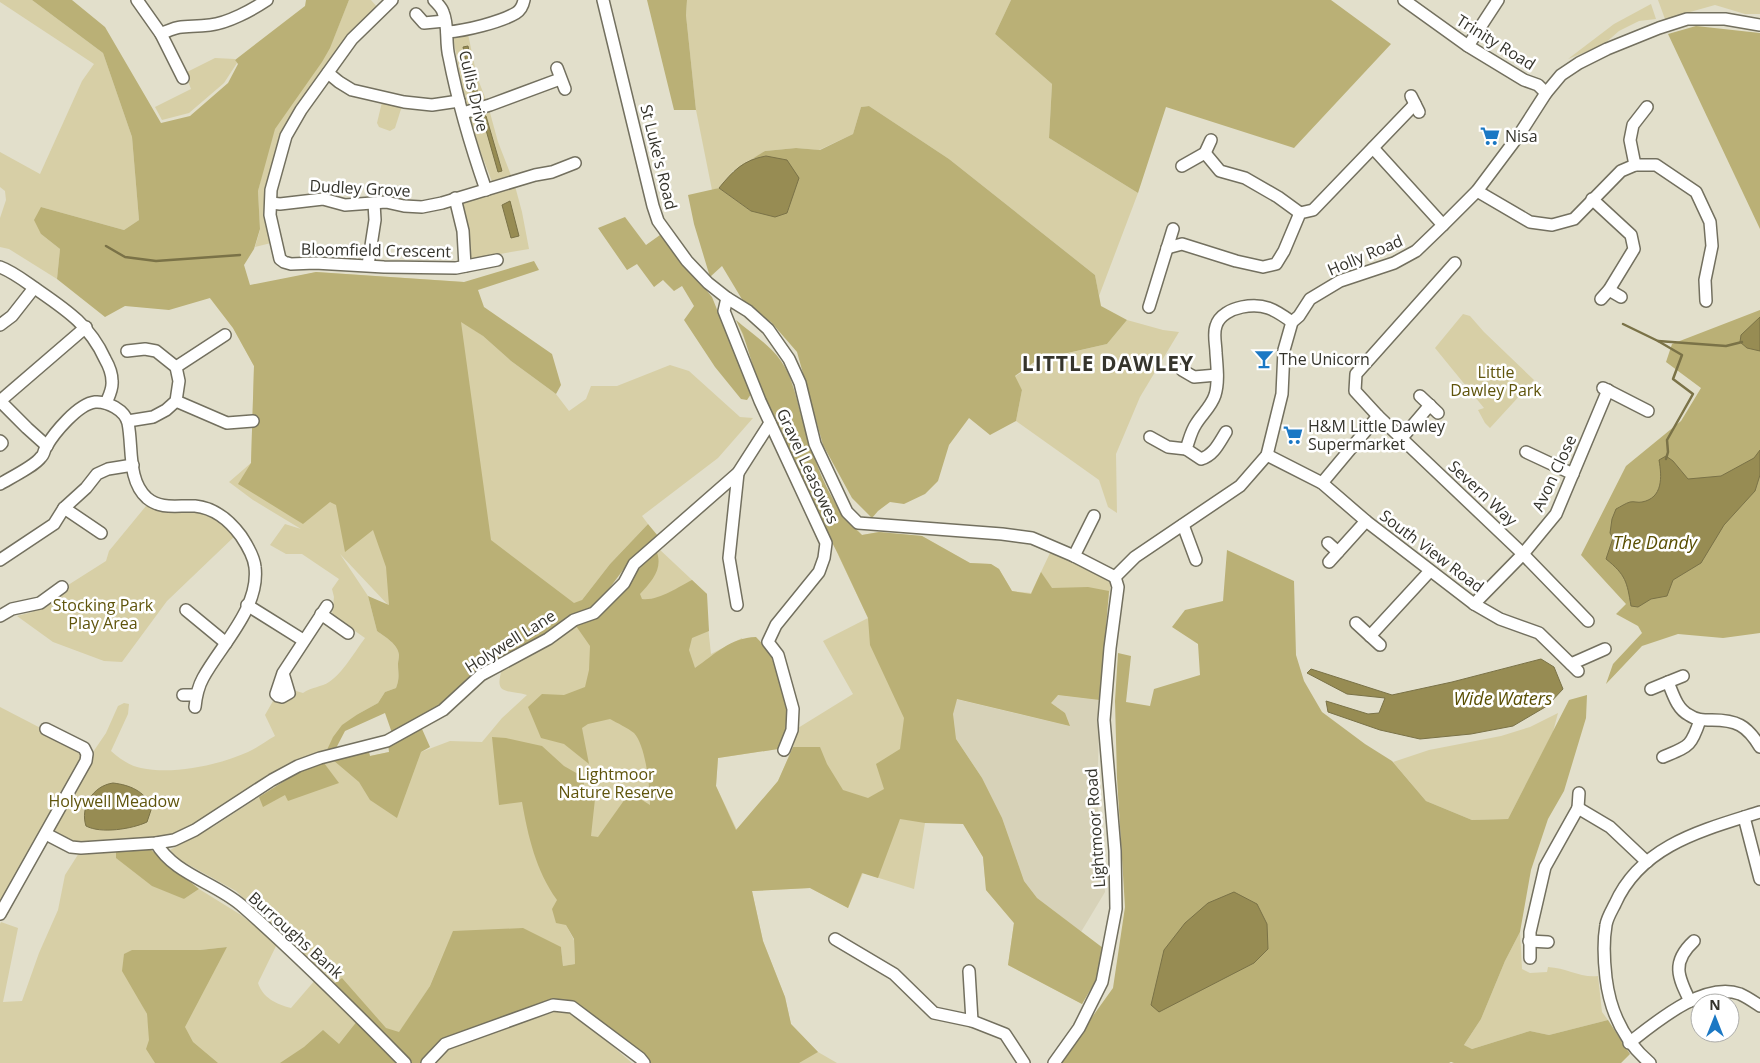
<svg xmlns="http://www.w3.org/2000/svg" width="1760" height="1063" font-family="'Open Sans',sans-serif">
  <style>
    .built { fill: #d7d2b8 }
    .green { fill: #d7cfa6; fill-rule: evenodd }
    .forest { fill: #bab076 }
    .water { fill: #978c53; stroke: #7a7247 }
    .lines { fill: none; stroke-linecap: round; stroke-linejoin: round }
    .stream { stroke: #7a7247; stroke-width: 2.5 }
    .minor-casing { stroke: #73705f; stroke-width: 14 }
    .minor { stroke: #fff; stroke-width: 11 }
    .labels { text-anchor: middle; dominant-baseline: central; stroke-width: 5; stroke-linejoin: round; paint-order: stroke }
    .street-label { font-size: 16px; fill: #35342c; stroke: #fff }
    .poi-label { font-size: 16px; fill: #35342c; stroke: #fff; text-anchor: start }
    .park-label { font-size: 16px; fill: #5f540c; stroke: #fff }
    .water-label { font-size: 18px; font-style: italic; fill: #594e02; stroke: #fff }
    .district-label { font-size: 21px; font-weight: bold; letter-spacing: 1px; fill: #35342c; stroke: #fff }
  </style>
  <rect width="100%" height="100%" fill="#e2dfcb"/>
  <path class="built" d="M1057,695L1100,700L1097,794L1105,892L1081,932L1037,898L1024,881L1002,818L982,778L956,739L953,714L956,699L1070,726L1065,713L1051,703Z"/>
  <g class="green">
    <path d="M0,0H32L103,53L132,137L139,220L124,230L41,207V234L60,249L57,279L9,249L0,247V218L6,200L5,191L0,187V152L40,174L82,81L94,64L0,2Z"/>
    <path d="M349,0H371L377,7L340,50L307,96L273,178L271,243L255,247L260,230L258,191L273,129L334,37Z"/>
    <path d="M687,0H1011L995,34L1052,84L1049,138L1138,193L1099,296L1095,275L949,159L869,106L861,107L853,134L819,150L796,148L765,151L733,171L719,188L712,190L696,110L686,15Z"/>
    <path d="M1658,0H1760V14H1745L1715,5L1665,19Z"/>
    <path d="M1651,4L1656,19L1639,21L1619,31L1603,45L1568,59L1614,24Z"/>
    <path d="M468,34L477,77L487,102L469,108L465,103L453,37Z"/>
    <path d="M215,58L235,59L237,63L224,83L189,113L162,120L155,107L191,89L185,73Z"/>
    <path d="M382,102L402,106L395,128L390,131L379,127L377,123Z"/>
    <path d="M489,109L498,142L512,178L493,184L470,125L469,117Z"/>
    <path d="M515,186L522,212L529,249L471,259L468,228L462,203Z"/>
    <path d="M316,272L464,282L470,327L483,336L511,361L556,394L569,411L586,399L591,386H617L670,365L689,371L740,417L753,418L718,458L642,516L648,524L610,564L582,600L574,620L481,675L443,710L389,606L340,554L368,596L377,631C385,637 398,644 399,655C399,658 398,661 398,664C398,674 400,677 396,688L385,692L378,703L358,714L325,756L183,832L164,839L72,842L53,832L91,755L106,733L118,706L124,703L129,704L128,714L111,751C120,759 130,766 141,768C173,775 219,765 248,752C257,748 266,741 275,736L265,715L273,701L280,703L285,701L296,691L303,693C311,687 322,687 329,682C342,674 356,650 365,638L332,615L334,597L332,589L339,579L302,554H286L270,545L285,524L301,529L253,500L229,482L251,463L254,366L233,328L209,297Z"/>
    <path d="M1463,314L1470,316L1484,332L1534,380L1490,428L1485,423L1478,410L1484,408L1435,348Z"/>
    <path d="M736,320L791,392L826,490L862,535L879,532L922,536L970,563L991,564L999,569L1012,591L1031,593L1050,553L1112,578L1101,639L1100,700L1058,695L1051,703L1065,713L1070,726L957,699L953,714L956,739L982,778L1002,818L1024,881L1037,898L1098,945L1096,980L1082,1004L1008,965L1014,923L986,890L983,857L963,823H925L914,889L863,873L848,908L810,888L752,891L763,941L785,997L791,1024L818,1052L837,1063H651L647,1054L578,1004L550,1002L485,1035L563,1009L578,1016L632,1063H0V924L1,922L18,928L3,1002L22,1001L39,953L58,910L65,875L79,853L116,850L184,899L199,889L241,915L277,944L258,983C263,998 276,1004 291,1008L316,979L329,980L236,891L180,860L170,850L216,825L268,791L304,769L368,749L370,756L389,752H421L450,741L482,742L502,718L527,695C505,689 493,696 503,666L535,651L576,626L595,618L658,548L707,594V617L711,654L742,638L778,749L718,758L716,786L737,830L778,781L793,747L798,728L853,694L823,641L868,618L840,559ZM566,925L589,958L561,987V947L563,966L575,964L574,940ZM448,941L418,1017L401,1030L430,986ZM227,947L150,1038L147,1014L138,997L200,950Z"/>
    <path d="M1127,320L1163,330L1179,332L1140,397L1116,454L1117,513L1108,507L1099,480L1016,421L1022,390L1014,377L1047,358L1107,344Z"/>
    <path d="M146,506L178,513L191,512L202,513L211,516L237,534L167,601L122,662L104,661L53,642L17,616L32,612L53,599L65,587L106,561L109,551Z"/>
    <path d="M0,707L85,751L45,832L0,902Z"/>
    <path d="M1558,713L1553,732L1508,819L1472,820L1426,801L1393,762L1429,750L1501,736L1530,727Z"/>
    <path d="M1520,932L1522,969L1530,973L1547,972L1548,967C1567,968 1580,978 1598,976L1602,1012L1608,1020L1549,1035L1530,1031L1472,1049L1464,1045L1481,1019L1505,961Z"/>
  </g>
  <g class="forest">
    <path d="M32,0H72L105,27L161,123L190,116L228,83L238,64L235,60L305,6L306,0H349L330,48L322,62L275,129L258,191L260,229L254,249L244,265L250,285L316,272L464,282L534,261L539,270L478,290L484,307L552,354L561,385L556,394L511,361L483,336L461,322L491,540L574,603L582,600L610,564L648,524L658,536L623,570L603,597L589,610L544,635L478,669L445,703L392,733L385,713L345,731L334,752H326L333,737L342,725L358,714L378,703L385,692L396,688C400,677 398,674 398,664C398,661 399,658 399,655C398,644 385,637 377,631L368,596L389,605L386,567L373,530L345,552L336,505L330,502L303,524L238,484L251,463L254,366L233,328L210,298L169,310L125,306L105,317L57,279L60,249L41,234L34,220L41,207L124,230L139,220L132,137L103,53Z"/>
    <path d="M647,0H687L686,15L696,110H674Z"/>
    <path d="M1011,0H1331L1391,44L1294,148L1166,107L1138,193L1049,138L1052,84L995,34Z"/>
    <path d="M1696,26L1760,33V229L1668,34Z"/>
    <path d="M869,106L949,159L1095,275L1101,306L1127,320L1107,344L1037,360L1015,376L1022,390L1016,421L990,435L969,418L949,445L938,481L925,494L904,504L890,502L878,511L872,518L852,498L823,445L797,352L771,322L746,306L722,266L710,277L694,224L688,195L719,188L751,211L787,213L790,203L766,156L752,159L765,151L796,148L820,150L853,134L861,107Z"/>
    <path d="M625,217L646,245L660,235L712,297L751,394L747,400L741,399L715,367L684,320L694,306L682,286L674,291L663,280L654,287L637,264L627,270L598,228Z"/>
    <path d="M1760,310V633L1723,638L1678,634L1642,646L1606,684L1613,664L1642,633L1638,626L1616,614L1626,604L1581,555L1626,466L1681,421L1701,388L1666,362L1672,344Z"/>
    <path d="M736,320C751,333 770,345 781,361C792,376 796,397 801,415C813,457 828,506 862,535L879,532L922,536L970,563L991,564L999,569L1012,591L1031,594L1041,572L1052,588L1088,587L1109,591L1100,700L1058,695L1051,703L1065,713L1070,726L957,699L953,714L956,739L982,778L1002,818L1024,881L1037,898L1103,948L1096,980L1082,1004L1008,965L1014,923L986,890L983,857L963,824L925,823L900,819L878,878L862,873L848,908L810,888L752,891L763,941L785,997L791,1024L818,1052L799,1063H650L641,1054L578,1004L550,1002L441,1042L422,1063H409L377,1026L334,984L342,978L386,1028L399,1032L430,986L453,931L523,928L561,947L563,966L575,964L574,939L566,925L556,923L552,909L557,900C536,871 528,836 522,802L499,805L492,737L506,738L542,746L564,766L585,778L581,798L595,799L591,836L598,837L625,799L634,795L650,805C650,788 646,746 634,733C628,728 617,723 610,719L588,724L582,728L589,764L564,744L541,738L528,707L542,694L564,695L585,687L589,670L590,646L576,626L595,618L656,550C664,568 652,581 640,594L642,599C659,601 678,587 692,580L707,594L709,631L692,638L689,650L695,668C715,654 730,638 756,637L770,652L787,705L789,726L778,749L718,758L716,786L736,830L778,781L793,747H820L827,764L843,790L868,798L884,789L876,764L900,749L904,718L870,645L868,618L838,554L805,490L764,401L743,334Z"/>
    <path d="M1227,550L1294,581L1296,655L1304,681L1322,712L1365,744L1392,761L1426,801L1472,820L1508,819L1569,700L1587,695L1586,718L1570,771L1564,791L1548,819L1531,870L1520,932L1505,961L1481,1019L1464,1045L1472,1049L1530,1031L1549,1035L1608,1020L1630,1054L1621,1063H1454L1451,1062L1449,1063H1059L1113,988L1125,907L1117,778L1115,701L1118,653L1131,656L1126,702L1150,706L1154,689L1200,675L1198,644L1172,627L1185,610L1223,601Z"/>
    <path d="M422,729L430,747L421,752L397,818L370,800L359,782L333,760L368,749L370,756L389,752L388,743Z"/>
    <path d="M324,763L339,783L288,801L285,795L263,807L259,797L304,769Z"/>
    <path d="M150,849L199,889L184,899L152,886L116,858V850Z"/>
    <path d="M227,947L185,1027L193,1042L218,1063H155L146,1049L149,1040L147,1014L122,971L124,954L132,950H200Z"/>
    <path d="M358,1020L399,1063H280L304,1047L323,1030L339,1044Z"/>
  </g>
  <g class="water">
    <path d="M468,46L478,95L474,97L463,47Z"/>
    <path d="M482,116H486L502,171L498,172Z"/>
    <path d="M766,156L787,160L799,178L787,213L775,217L751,211L719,188C733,171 743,160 766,156Z"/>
    <path d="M510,201L519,236L511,238L502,205Z"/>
    <path d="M1760,317V351L1747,348L1740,342L1741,335Z"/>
    <path d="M1760,450V475L1755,491L1724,525L1701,563L1673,580L1667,596L1651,599L1638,607L1631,606C1627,582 1626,575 1606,559L1613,538L1610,533L1612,519L1616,509C1620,507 1626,503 1630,502C1634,501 1638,503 1642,502C1663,498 1662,477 1659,460L1666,456L1673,461L1688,479L1721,476L1754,458Z"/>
    <path d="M1541,659L1554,667L1563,689L1547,706L1513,726L1471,734L1420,739L1380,730L1328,712L1326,701L1368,714L1379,713L1385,698L1347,694L1307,673L1311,669L1392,695L1452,682Z"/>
    <path d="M113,783C130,785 144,791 152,807L147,822C132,829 101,834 86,826C80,808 92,786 113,783Z"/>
    <path d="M1234,892L1257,904L1267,924L1268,949L1254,963L1159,1012L1151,1005L1164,950L1185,923L1208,903Z"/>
  </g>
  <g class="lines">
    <g class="stream">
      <path d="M106,246L125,257L156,261L240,255"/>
      <path d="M1623,324L1658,341L1726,346L1742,342"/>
      <path d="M1658,341L1682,355L1673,379L1693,394L1667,440L1668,452L1666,459"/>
    </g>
    <defs>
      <g id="minor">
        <path d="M137,0L161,34L183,78"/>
        <path d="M392,0L352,39L301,110L286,136L271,190L270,215L280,259L284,262L291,264L315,263L384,267L456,268L497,260"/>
        <path d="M434,0C437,3 442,8 443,12C449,26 445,42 449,57C458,103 471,147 486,190"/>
        <path d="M603,0L653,206L658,221L687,261L708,283L727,298L748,311L768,329L789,359L800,383L815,444L847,512L858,523L1002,534L1032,538L1074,556L1115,577"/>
        <path d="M1404,0L1468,46L1524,80L1538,85L1546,93"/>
        <path d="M416,14L424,23L445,21"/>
        <path d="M447,32C465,31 501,22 516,13C521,10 523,5 524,0"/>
        <path d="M161,34C183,23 188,28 210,25C228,23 252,10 267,0"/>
        <path d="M1468,46L1498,0"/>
        <path d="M557,68L565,89"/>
        <path d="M328,73L339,82L352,90L404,102L432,105L459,101"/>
        <path d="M1411,96L1419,112"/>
        <path d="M463,113L490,105L560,79"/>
        <path d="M1373,148L1443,225"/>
        <path d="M1205,153L1220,171L1245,178L1278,197L1300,213"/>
        <path d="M1635,165L1630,140L1633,125L1647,107"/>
        <path d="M1182,166L1205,153L1211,140"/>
        <path d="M1477,191L1530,222L1552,225L1574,219L1621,171L1635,165H1656L1696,192L1710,222L1712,246L1705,280L1706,301"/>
        <path d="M455,198L463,231L465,266"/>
        <path d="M1592,199L1631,235L1634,249L1609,290L1601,299"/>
        <path d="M271,203L280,204L323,199L345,205L386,202L404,206L422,207L442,203L535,175L552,172L575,163"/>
        <path d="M1167,248L1182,244L1236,261L1263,267L1276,264L1284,251L1300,213L1313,210L1415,104"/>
        <path d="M1455,263L1356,374L1355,391L1378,416L1523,554L1588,621"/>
        <path d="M368,265L375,220L374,203"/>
        <path d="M0,267C14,272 27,283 39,291C68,311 90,326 105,359C109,366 112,373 112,381C113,389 109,396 106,403"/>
        <path d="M1609,290L1621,297"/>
        <path d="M727,298L724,311L760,401L826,543L824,558L819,572L776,625L768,642L778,655L793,709L792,730L784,750"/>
        <path d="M1149,307L1173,229"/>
        <path d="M0,325L12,316L34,288"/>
        <path d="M127,351L145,349L156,351L176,367L179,381L176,401L166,410L153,417L128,421"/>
        <path d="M176,367L225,335"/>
        <path d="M1182,370L1194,377L1217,375"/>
        <path d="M1603,388L1648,411"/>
        <path d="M1420,396L1438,413"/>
        <path d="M0,401L86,327"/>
        <path d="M0,401L27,428L47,446"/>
        <path d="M176,401L227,423L253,421"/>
        <path d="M1226,432C1219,443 1214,455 1201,459L1186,449C1189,441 1191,431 1196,424C1202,414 1211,407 1215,395C1219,382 1217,367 1216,353C1216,345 1213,334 1216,326C1219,315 1232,309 1242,307C1264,303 1274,309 1292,322"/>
        <path d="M1150,437L1168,447L1186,449"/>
        <path d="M1401,439L1430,405"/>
        <path d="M0,441L2,443L0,445"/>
        <path d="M1526,452L1573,474"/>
        <path d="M1267,455L1322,483L1366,521L1474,604L1500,619L1539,633L1578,671"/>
        <path d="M1322,483L1378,416"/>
        <path d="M0,484C10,478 35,466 41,457C44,455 44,450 46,447C54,433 78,404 95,402C107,401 125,410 128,423C133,447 127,480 147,498C161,510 178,505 195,506C214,508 230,521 241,536C247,545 254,556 255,567C260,608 221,645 203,678C198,687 196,697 195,707"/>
        <path d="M64,508L101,533"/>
        <path d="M1183,525L1196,560"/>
        <path d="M1328,543L1338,552"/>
        <path d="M1074,556L1094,516"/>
        <path d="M0,560L54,524L64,508L86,488L97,474L108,469L133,465"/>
        <path d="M1329,562L1366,521"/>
        <path d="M1115,577L1135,557L1240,486L1267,455L1282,394L1284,350L1292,322L1299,316L1310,299L1340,281L1394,263L1416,251L1443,225L1477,191L1519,135L1546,93L1561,75L1579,63L1607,49L1659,28L1687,19H1725L1760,25"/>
        <path d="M1474,604L1523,554L1556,514L1608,390"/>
        <path d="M247,605L303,640"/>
        <path d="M737,605L729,558L738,473"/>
        <path d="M186,610L226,643"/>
        <path d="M321,614L348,633"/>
        <path d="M0,616L12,609L40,603L62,587"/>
        <path d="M1356,623L1380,645"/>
        <path d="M1370,636L1429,572"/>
        <path d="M1571,664L1605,649"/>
        <path d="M283,673L289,693L282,697L278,696L276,694L283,673L327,606"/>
        <path d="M1683,676L1668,682C1673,694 1677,709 1689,715C1696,720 1703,720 1712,720C1736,720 1747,725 1760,747"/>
        <path d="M1651,689L1668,682"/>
        <path d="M183,695H196"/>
        <path d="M1663,757C1689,746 1691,747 1700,720"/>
        <path d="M1578,808L1579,793"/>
        <path d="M1744,817L1760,879"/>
        <path d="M46,834L71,847L81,848L156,843L174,840L195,830L272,780L298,766L320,758L387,741L443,710L481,675L548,639L574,620L594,613L624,583L634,564L738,473L770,423"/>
        <path d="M156,843C174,874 214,882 241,905C298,955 352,1009 405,1063"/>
        <path d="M0,914L86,761L87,754L84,748L46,729"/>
        <path d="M835,939L894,974L934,1013L972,1021L1005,1034L1024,1063"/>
        <path d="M1529,941L1548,942"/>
        <path d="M1530,958V932L1545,867L1578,808L1610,827L1647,862"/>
        <path d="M969,971L972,1021"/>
        <path d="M1690,1001C1678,977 1671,962 1694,941"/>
        <path d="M1629,1043C1656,1022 1704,981 1740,994C1747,997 1754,1002 1760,1006"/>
        <path d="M427,1063L445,1044L553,1005L572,1007L640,1058L644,1063"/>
        <path d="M1054,1063L1079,1028L1102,982L1116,909L1115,851L1104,720L1110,648L1118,587L1115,577"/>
        <path d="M1650,1063C1624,1041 1610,1011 1606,978C1604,961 1603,942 1606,925C1607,918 1612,910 1615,904C1641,845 1703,830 1760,812"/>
      </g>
    </defs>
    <use href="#minor" class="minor-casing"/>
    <use href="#minor" class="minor"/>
  </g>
  <defs>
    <symbol id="supermarket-bare" viewBox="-9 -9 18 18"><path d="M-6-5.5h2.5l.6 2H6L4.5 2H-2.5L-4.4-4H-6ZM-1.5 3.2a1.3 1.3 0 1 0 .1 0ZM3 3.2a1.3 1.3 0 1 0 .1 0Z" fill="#1b78c4" stroke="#fff" stroke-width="2.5" paint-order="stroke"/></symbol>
    <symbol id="bar-bare" viewBox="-9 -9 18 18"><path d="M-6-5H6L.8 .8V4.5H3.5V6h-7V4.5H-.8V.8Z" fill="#1b78c4" stroke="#fff" stroke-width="2.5" paint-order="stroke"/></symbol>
  </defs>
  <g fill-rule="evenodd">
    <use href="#supermarket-bare" x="1476" y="122" width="28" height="28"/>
    <use href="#bar-bare" x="1250" y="345" width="28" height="28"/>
    <use href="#supermarket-bare" x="1279" y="421" width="28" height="28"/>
  </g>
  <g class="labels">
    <g class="street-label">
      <text transform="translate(1496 42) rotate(32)">Trinity Road</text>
      <text transform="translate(474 91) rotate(77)">Cullis Drive</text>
      <text transform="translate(659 157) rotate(76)">St Luke's Road</text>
      <text transform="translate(360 188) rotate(3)">Dudley Grove</text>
      <text transform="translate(376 250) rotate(1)">Bloomfield Crescent</text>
      <text transform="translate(1365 255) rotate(-23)">Holly Road</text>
      <text transform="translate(808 466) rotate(65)">Gravel Leasowes</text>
      <text transform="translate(1554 473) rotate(-65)">Avon Close</text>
      <text transform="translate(1483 493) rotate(43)">Severn Way</text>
      <text transform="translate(1432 551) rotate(37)">South View Road</text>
      <text transform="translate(510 641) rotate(-32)">Holywell Lane</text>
      <text transform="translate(1095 828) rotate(-94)">Lightmoor Road</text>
      <text transform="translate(296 935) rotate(42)">Burroughs Bank</text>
    </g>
    <g class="poi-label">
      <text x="1505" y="136">Nisa</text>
      <text x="1279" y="359">The Unicorn</text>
      <text x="1308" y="426">H&amp;M Little Dawley<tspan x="1308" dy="18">Supermarket</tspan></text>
    </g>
    <g class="park-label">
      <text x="1496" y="372">Little<tspan x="1496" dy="18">Dawley Park</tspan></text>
      <text x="103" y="605">Stocking Park<tspan x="103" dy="18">Play Area</tspan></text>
      <text x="616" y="774">Lightmoor<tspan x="616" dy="18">Nature Reserve</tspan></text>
      <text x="114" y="801">Holywell Meadow</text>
    </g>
    <g class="water-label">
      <text x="1655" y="542">The Dandy</text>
      <text x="1503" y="698">Wide Waters</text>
    </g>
    <g class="district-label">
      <text x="1108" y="363">LITTLE DAWLEY</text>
    </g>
  </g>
  <g transform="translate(1715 1018)"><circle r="24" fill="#ffffff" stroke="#aeaeab"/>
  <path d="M0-4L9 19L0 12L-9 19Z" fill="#1b78c4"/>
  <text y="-8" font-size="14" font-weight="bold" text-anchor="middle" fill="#35342c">N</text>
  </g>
</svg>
